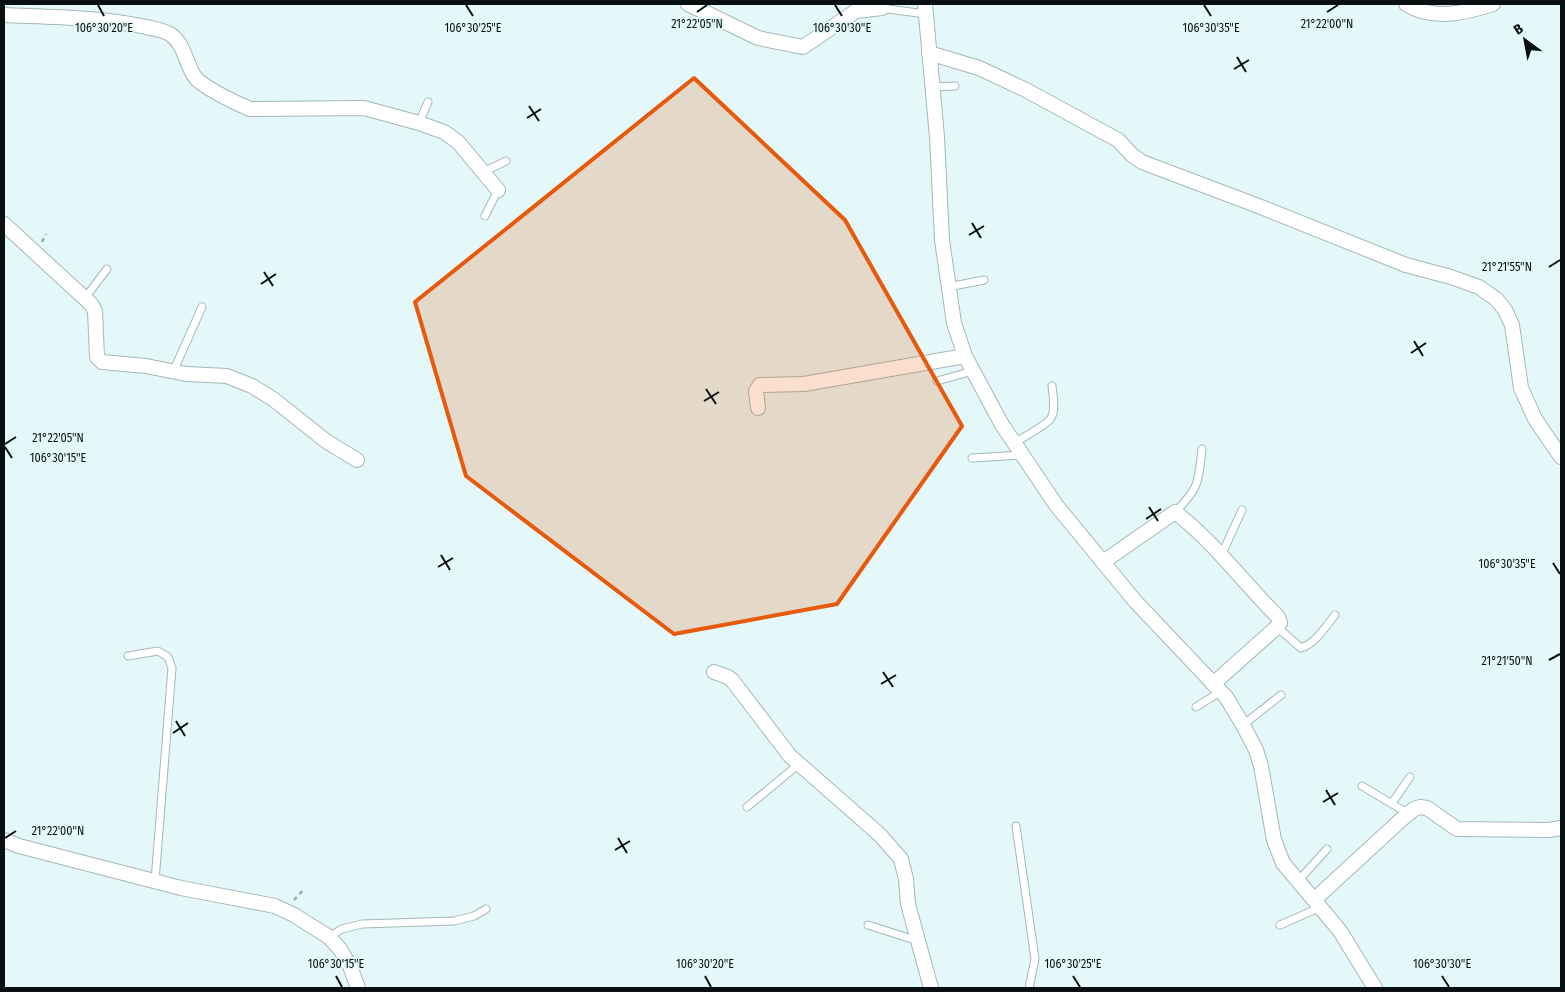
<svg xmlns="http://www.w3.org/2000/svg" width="1565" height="992" font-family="'Fira Sans Condensed',sans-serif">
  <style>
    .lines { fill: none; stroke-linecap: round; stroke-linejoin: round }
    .service-casing { stroke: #a5b7b8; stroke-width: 9 }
    .minor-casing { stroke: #a5b7b8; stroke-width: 16 }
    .path { stroke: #99a8a9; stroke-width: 2.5; stroke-dasharray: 4 4; stroke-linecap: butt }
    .service { stroke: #fff; stroke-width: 7 }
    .minor { stroke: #fff; stroke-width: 14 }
    .marked { fill: #e8590c; fill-opacity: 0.2; stroke: #e8590c; stroke-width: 4; stroke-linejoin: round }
    .ticks { fill: none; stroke: #0a1011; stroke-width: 2 }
    .ticks-label { font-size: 12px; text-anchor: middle; fill: #0a1011; stroke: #e4f8f9; stroke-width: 4; stroke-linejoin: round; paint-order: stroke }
  </style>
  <rect width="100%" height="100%" fill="#e4f8f9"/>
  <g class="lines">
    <defs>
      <g id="service">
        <path d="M880,8L926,14"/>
        <path d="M932,87L955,86"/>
        <path d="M419,123L428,102"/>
        <path d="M483,172L506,161"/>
        <path d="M485,216L498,190"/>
        <path d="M948,287L984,280"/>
        <path d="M85,298L107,269"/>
        <path d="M173,372L202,307"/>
        <path d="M937,381L973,371"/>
        <path d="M1014,443C1022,438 1047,425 1051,418C1056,410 1053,396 1052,386"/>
        <path d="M972,458L1022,455"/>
        <path d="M1175,512C1200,487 1198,483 1202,449"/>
        <path d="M1221,556L1242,510"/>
        <path d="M1277,627L1301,648C1315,644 1326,626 1335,615"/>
        <path d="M128,656L158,651L168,657L172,668L155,881"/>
        <path d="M1196,707L1220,692"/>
        <path d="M1243,725L1281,695"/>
        <path d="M1362,786L1409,814"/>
        <path d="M1392,803L1410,777"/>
        <path d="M747,807L799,764"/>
        <path d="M1016,826L1035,959L1029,988"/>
        <path d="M1299,880L1327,849"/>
        <path d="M868,925L918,941"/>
        <path d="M1280,925L1321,907"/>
        <path d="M329,937L342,929L362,924L454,921L474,916L486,909"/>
      </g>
      <g id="minor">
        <path d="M688,4L758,38L803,47L856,11L882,8"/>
        <path d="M925,4L937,137L942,240L954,323L965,356L1001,423L1056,505L1135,601L1226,697L1243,725L1256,750L1261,766L1274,840L1283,863L1340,931L1375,988"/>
        <path d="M1406,4C1433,21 1465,13 1493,4"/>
        <path d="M4,15C49,17 96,17 141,26C150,28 161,29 170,34C185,44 185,63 195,77C202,87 238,104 250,109L364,108L419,123L444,132L458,142L498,190"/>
        <path d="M929,53L979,68L1024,89L1118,140L1132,155L1142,162L1261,207L1406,265L1451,277L1479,287L1496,299L1505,310L1512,325L1521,388L1535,419L1561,457"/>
        <path d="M4,224L91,304L95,311L97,357L102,362L146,366L186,374L227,376L252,386L273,399L326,441L357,460"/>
        <path d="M758,408L756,391L760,385L804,384L965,356"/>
        <path d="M1103,562L1175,512C1214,542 1243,582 1278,617L1280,623L1277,627L1213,684"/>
        <path d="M714,672L728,677L732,680L790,756L880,835L901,859L906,879L908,904L931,988"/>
        <path d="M4,840L19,846L181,888L275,906L294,915L329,937L340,949L350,966L358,988"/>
        <path d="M1315,899L1403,818L1414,809L1420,807L1427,808L1457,829L1549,830L1561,828"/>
      </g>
    </defs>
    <use href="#service" class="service-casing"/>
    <use href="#minor" class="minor-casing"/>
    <g class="path">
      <path d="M42,242L46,234"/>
      <path d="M294,900L305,888"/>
    </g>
    <use href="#service" class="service"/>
    <use href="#minor" class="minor"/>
  </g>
  <path class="marked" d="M694,78L845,220L962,426L837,604L674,634L466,476L415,302Z"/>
  <path class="ticks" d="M98,5L104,16M466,5L473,16M835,5L842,16M1204,5L1211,16M697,12L707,5M1327,12L1338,5M1237,57L1246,72M1234,69L1249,60M529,106L539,121M527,118L541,109M972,223L981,238M969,235L984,226M1549,267L1560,260M264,272L273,286M261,284L276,274M1414,341L1423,356M1411,353L1426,343M706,389L716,404M704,401L719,392M5,444L16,437M5,447L12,458M1149,507L1158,521M1146,519L1161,509M441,555L450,570M1553,563L1560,574M438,567L453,558M1549,660L1560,654M883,672L893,687M881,684L896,675M176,721L185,736M173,733L188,723M1326,790L1335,805M1323,802L1338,793M5,838L16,831M618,838L627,853M615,850L630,841M336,976L342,987M705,976L711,987M1073,976L1080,987M1442,976L1449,987"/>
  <g class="ticks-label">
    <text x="1327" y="28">21°22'00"N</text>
    <text x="697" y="28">21°22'05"N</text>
    <text x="104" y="32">106°30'20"E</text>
    <text x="473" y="32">106°30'25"E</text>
    <text x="842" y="32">106°30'30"E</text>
    <text x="1211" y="32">106°30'35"E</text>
    <text x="1507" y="271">21°21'55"N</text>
    <text x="58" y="442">21°22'05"N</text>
    <text x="58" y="462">106°30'15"E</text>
    <text x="1507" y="568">106°30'35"E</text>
    <text x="1507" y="665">21°21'50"N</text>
    <text x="58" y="835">21°22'00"N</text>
    <text x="336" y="968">106°30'15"E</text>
    <text x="705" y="968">106°30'20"E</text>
    <text x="1073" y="968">106°30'25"E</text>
    <text x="1442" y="968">106°30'30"E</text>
  </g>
  <rect width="1565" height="992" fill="none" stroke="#0a1011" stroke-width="10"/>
  <g transform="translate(1525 40) rotate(328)" stroke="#e4f8f9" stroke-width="4" paint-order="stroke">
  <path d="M0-4L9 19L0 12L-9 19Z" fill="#0a1011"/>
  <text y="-8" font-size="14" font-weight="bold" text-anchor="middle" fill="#0a1011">B</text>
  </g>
</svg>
